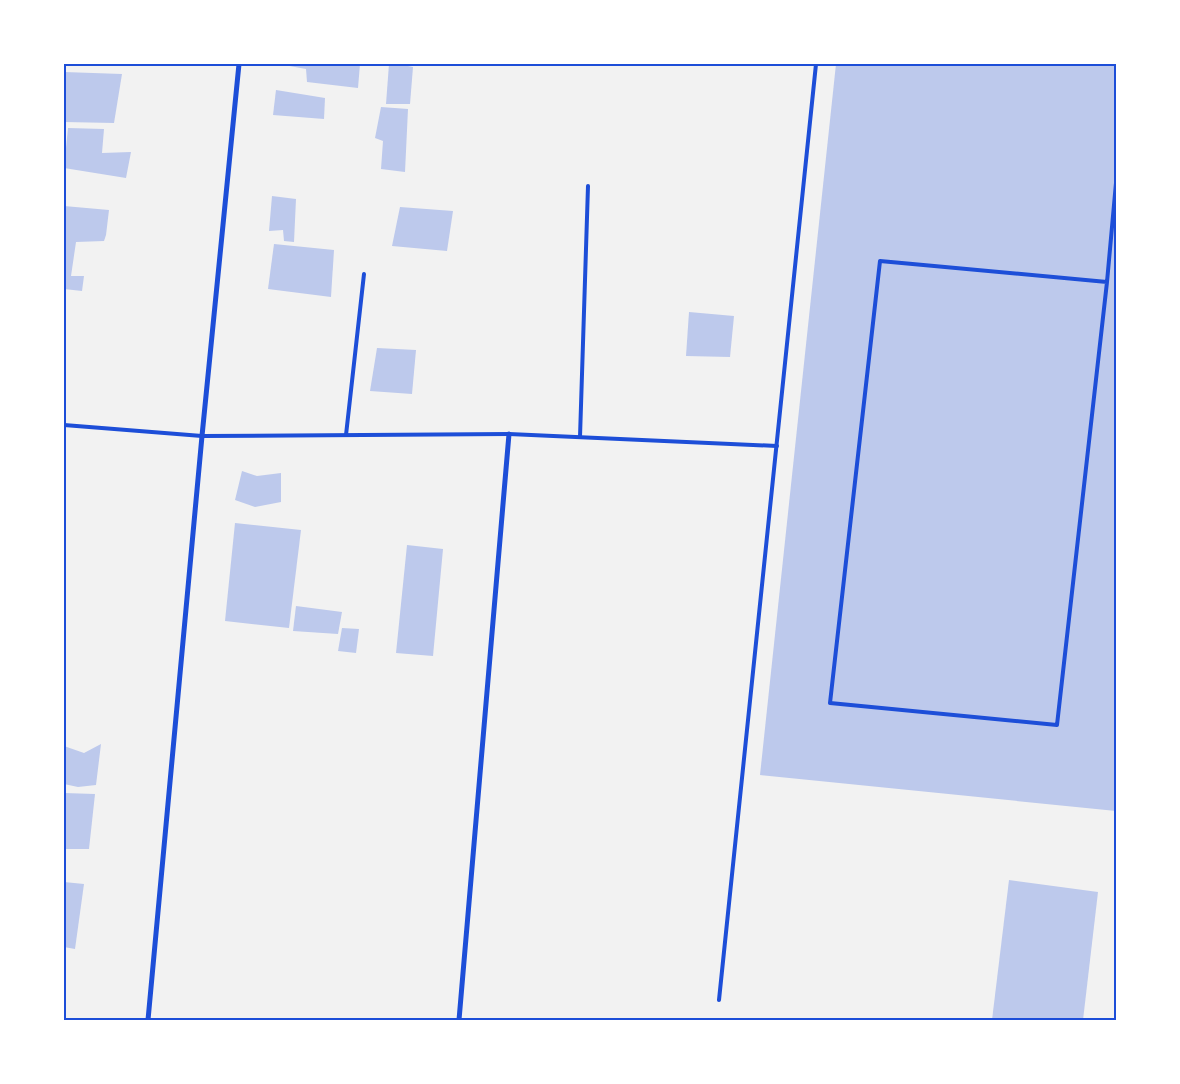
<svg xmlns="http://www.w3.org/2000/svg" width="1180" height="1084" font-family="'PT Sans Narrow',sans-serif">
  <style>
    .building { fill: #bdc9ec }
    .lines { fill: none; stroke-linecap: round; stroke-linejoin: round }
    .service { stroke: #1d4ed8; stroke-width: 4 }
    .minor { stroke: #1d4ed8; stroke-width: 5 }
    .neatline { fill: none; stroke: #1d4ed8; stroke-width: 2 }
  </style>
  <rect width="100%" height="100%" fill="#f2f2f2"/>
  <g class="building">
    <path d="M284,64H360L358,88L307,82L306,69L284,65Z"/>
    <path d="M389,64H398L413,67L410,104H386Z"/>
    <path d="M836,64H1116V811L760,775Z"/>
    <path d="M64,72L122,74L114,123L64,122Z"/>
    <path d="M276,90L325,98L324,119L273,115Z"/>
    <path d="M381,107L408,109L405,172L381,169L383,141L375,138Z"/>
    <path d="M68,128L104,129L102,153L131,152L126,178L64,168Z"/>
    <path d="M272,196L296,199L294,242L284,241L283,230L269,231Z"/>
    <path d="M64,206L109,210L106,235L104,241L76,242L71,276H84L82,291L64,289Z"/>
    <path d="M400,207L453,211L447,251L392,246Z"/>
    <path d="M274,244L334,250L331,297L268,289Z"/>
    <path d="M689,312L734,316L730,357L686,356Z"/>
    <path d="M377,348L416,350L412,394L370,391Z"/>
    <path d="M242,471L257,476L281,473V502L255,507L235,500Z"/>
    <path d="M235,523L301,530L289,628L225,621Z"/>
    <path d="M407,545L443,549L433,656L396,653Z"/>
    <path d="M296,606L342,612L338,634L293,631Z"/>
    <path d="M342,628L359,629L356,653L338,651Z"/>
    <path d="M101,744L96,785L78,787L64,784V746L84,753Z"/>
    <path d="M64,793L95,794L89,849H64Z"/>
    <path d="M1009,880L1098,892L1083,1020H992Z"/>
    <path d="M64,882L84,884L75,949L64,947Z"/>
  </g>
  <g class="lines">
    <g class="service">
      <path d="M1107,282L880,261L830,703L1057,725L1107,282L1116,183"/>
      <path d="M64,425L202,436L509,434L777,446"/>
      <path d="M346,435L364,274"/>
      <path d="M580,437L588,186"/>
      <path d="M719,1000L816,64"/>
    </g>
    <g class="minor">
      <path d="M148,1020L202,436L239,64"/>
      <path d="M459,1020L509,434"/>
    </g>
  </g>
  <rect width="1180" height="1084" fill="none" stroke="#ffffff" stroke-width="130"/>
  <rect x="65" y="65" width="1050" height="954" class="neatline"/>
</svg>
